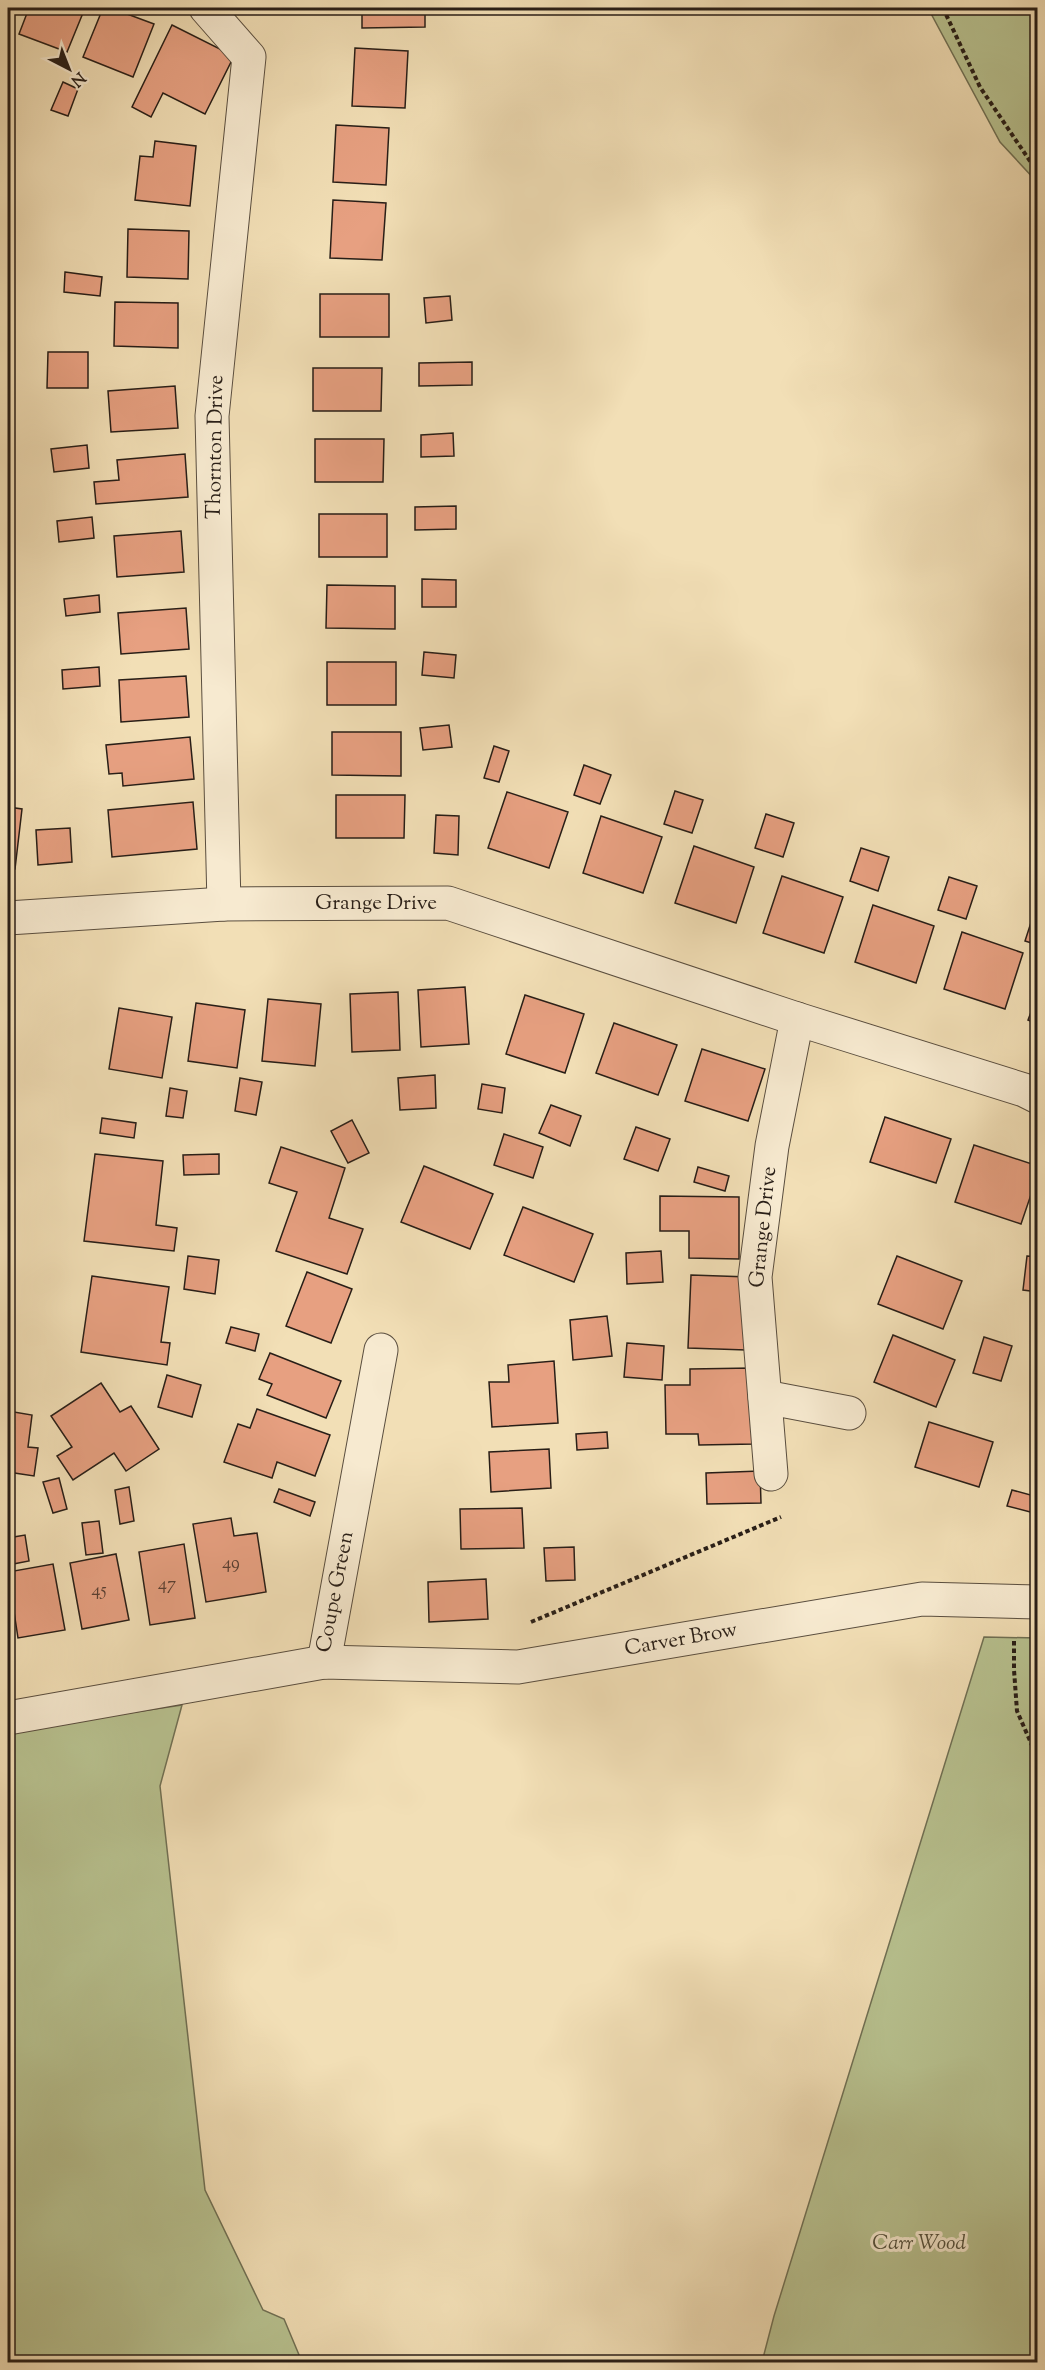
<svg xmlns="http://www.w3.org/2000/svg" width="1045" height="2370" font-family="'Sorts Mill Goudy',serif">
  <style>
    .green { fill: #b8c290; stroke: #707054; stroke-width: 1.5 }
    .building { fill: #e7a081; stroke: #281e17; stroke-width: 1.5 }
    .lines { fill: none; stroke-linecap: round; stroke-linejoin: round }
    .minor-casing { stroke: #5a4e3f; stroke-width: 35 }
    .path { stroke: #281e17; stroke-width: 4; stroke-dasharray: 4.5 3; stroke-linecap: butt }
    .minor { stroke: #f7ead0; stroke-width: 33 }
    .labels { text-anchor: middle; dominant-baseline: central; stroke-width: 6; stroke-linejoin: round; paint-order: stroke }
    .number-label { font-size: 18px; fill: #583e32 }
    .street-label { font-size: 21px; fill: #281e17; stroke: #f7ead0 }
    .park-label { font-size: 21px; font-style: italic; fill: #534f3b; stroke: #f7ead0 }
  </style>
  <rect width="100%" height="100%" fill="#f2dfb6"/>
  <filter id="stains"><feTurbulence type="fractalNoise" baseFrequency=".00333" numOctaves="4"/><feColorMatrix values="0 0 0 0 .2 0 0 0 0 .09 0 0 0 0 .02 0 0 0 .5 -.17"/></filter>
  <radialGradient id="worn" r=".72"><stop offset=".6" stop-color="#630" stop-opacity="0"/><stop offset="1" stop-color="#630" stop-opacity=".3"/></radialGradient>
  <g class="green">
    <path d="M928,8H1037V182L1000,142Z"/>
    <path d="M984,1637L1037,1638V2362H762L774,2316Z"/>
    <path d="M182,1705L160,1786L205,2190L263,2310L284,2319L302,2362H8V1731Z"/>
  </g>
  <g class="building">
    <path d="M29,8H85L67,52L19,34Z"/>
    <path d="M103,8H111L154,24L133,77L83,57Z"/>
    <path d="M362,8H425V27L362,28Z"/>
    <path d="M172,25L234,56L205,114L163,93L151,117L132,107Z"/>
    <path d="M355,48L408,51L405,108L352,106Z"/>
    <path d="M63,82L78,89L68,116L51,110Z"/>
    <path d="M336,125L389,128L386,185L333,182Z"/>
    <path d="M155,141L196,146L190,206L135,200L140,156L153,157Z"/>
    <path d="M333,200L386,203L382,260L330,258Z"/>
    <path d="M128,229L189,231L188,279L127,277Z"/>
    <path d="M65,272L102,277L100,296L64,292Z"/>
    <rect x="320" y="294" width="69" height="43"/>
    <path d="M450,296L452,320L426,323L424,298Z"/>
    <path d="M115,302L178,303V348L114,346Z"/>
    <path d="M48,352H88V388H47Z"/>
    <path d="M472,362V385L419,386V363Z"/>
    <path d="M313,368H382L381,411H313Z"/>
    <path d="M175,386L178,428L111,432L108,391Z"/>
    <path d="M453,433L454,456L421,457V435Z"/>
    <path d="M315,439H384L383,482H315Z"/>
    <path d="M87,445L89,468L54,472L51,449Z"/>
    <path d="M185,454L188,497L96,504L94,482L119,480L117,460Z"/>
    <path d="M456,506V529L415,530V507Z"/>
    <rect x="319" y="514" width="68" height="43"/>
    <path d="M92,517L94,538L59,542L57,521Z"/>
    <path d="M181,531L184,572L117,577L114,536Z"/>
    <path d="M422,579L456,580V607H422Z"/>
    <path d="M327,585L395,586V629L326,628Z"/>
    <path d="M99,595L100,612L66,616L64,599Z"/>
    <path d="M186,608L189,649L121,654L118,613Z"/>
    <path d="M424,652L456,655L454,678L422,675Z"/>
    <rect x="327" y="662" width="69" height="43"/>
    <path d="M99,667L100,686L63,689L62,670Z"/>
    <path d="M186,676L189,717L121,722L119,680Z"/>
    <path d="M449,725L452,747L423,750L420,728Z"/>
    <path d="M332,732H401V776L332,775Z"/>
    <path d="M190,737L194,779L123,786L122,773L109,774L106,745Z"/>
    <path d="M494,746L509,751L499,782L484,778Z"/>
    <path d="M584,765L611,775L600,804L574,795Z"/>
    <path d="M675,791L703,800L692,833L664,824Z"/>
    <path d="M507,792L568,812L549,868L488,848Z"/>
    <path d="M336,795H405L404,838H336Z"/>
    <path d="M193,802L197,849L112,857L108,810Z"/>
    <path d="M8,807L22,809L15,869L8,868Z"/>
    <path d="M766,814L794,823L783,857L755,848Z"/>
    <path d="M436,815L459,816L458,855L434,853Z"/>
    <path d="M601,816L662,837L643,893L583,873Z"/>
    <path d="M70,828L72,862L38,865L36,830Z"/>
    <path d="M694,846L754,867L736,923L675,903Z"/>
    <path d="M861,848L889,857L878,891L850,881Z"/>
    <path d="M782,876L843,897L824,953L763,933Z"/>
    <path d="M949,877L977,886L966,919L938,910Z"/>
    <path d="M873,905L934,926L916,983L855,962Z"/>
    <path d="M1036,907H1038V945L1025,941Z"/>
    <path d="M962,932L1023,953L1005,1009L944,989Z"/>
    <path d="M465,987L469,1044L421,1047L418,990Z"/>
    <path d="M398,992L400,1050L352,1052L350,994Z"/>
    <path d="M1038,994V1024L1028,1020Z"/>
    <path d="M525,995L584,1014L565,1073L506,1054Z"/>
    <path d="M268,999L321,1004L315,1066L262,1061Z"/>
    <path d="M196,1003L245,1010L237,1068L188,1061Z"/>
    <path d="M119,1008L172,1017L162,1078L109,1069Z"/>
    <path d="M614,1023L677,1045L658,1095L596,1073Z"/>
    <path d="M702,1049L765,1069L748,1121L685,1101Z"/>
    <path d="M435,1075L436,1108L400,1110L398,1078Z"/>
    <path d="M240,1078L262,1082L256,1115L235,1111Z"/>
    <path d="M482,1084L505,1088L502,1113L478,1109Z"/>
    <path d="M170,1088L187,1091L183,1118L166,1116Z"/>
    <path d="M551,1105L581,1116L570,1146L539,1133Z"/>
    <path d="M885,1117L951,1139L936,1183L870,1162Z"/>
    <path d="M102,1118L136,1123L134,1138L100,1133Z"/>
    <path d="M352,1120L369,1153L348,1163L331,1131Z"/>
    <path d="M636,1127L670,1139L658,1171L624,1159Z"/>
    <path d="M504,1134L543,1147L533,1178L494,1165Z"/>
    <path d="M974,1145L1038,1166V1174L1021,1224L955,1202Z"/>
    <path d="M281,1147L345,1168L329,1218L363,1229L347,1274L276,1251L297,1192L269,1183Z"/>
    <path d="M95,1154L163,1161L156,1225L177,1228L174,1251L84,1241Z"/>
    <path d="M219,1154V1174L184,1175L183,1155Z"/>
    <path d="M424,1166L493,1194L470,1249L401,1222Z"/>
    <path d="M698,1167L729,1176L725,1191L694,1182Z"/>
    <path d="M660,1196L739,1197V1259L689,1258V1231H660Z"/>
    <path d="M523,1207L593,1234L574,1282L504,1255Z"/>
    <path d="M661,1251L663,1282L627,1284L626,1253Z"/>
    <path d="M188,1256L219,1260L215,1294L184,1289Z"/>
    <path d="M897,1256L962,1281L943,1329L878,1304Z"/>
    <path d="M1027,1256L1038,1257V1292L1023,1290Z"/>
    <path d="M307,1272L352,1289L331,1343L286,1326Z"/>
    <path d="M691,1275L749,1277L746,1350L688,1348Z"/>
    <path d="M92,1276L169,1287L161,1342L170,1343L167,1365L81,1352Z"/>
    <path d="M607,1316L612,1356L573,1360L570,1320Z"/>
    <path d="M231,1327L259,1334L255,1351L226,1343Z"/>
    <path d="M893,1335L955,1360L936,1407L874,1382Z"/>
    <path d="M984,1337L1012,1346L1001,1381L973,1373Z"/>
    <path d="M627,1343L664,1346L662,1380L624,1377Z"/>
    <path d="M270,1353L341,1381L326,1418L267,1395L272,1384L259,1379Z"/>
    <path d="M554,1361L558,1423L492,1427L489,1382H509L508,1365Z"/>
    <path d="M752,1368L754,1444L699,1445L698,1434H666L665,1385H690V1369Z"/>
    <path d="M167,1375L201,1385L192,1417L158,1407Z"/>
    <path d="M101,1383L120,1412L131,1406L159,1449L126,1471L114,1453L73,1480L57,1456L72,1447L51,1416Z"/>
    <path d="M257,1409L330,1435L315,1476L277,1462L272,1478L224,1462L238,1424L250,1428Z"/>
    <path d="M8,1411L32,1415L28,1447L38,1448L34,1476L8,1472Z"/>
    <path d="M929,1422L993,1442L979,1487L915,1467Z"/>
    <path d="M607,1432L608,1448L577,1450L576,1434Z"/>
    <path d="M549,1449L551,1488L491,1492L489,1452Z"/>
    <path d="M760,1471L761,1503L707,1504L706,1473Z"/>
    <path d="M59,1478L67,1509L53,1513L43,1482Z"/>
    <path d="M129,1487L134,1521L120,1524L115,1490Z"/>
    <path d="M279,1489L315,1502L310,1516L274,1502Z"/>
    <path d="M1012,1490L1038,1497V1514L1007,1506Z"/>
    <path d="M522,1508L524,1548L461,1549L460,1509Z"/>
    <path d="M231,1518L234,1536L257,1533L266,1592L206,1602L193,1524Z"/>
    <path d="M99,1521L103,1553L86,1555L82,1523Z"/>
    <path d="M25,1535L29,1561L8,1565V1538Z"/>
    <path d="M184,1544L195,1618L150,1625L139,1552Z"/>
    <path d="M574,1547L575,1580L546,1581L544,1548Z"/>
    <path d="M116,1554L129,1620L82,1629L70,1563Z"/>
    <path d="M53,1564L65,1630L18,1638L8,1572Z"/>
    <path d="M486,1579L488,1619L429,1622L428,1582Z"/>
  </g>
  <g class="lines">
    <defs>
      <g id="minor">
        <path d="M206,8L249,57L212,416L224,904"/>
        <path d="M8,918L224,904L448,903L797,1019L1024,1090L1038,1097"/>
        <path d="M765,1397L849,1413"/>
        <path d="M771,1474L755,1277L772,1146L797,1019"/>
        <path d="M324,1662L381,1350"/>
        <path d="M8,1718L324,1662L518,1667L922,1599L1038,1602"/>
      </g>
    </defs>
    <use href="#minor" class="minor-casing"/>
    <g class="path">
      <path d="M943,8L980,87L1038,173"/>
      <path d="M531,1622L781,1517"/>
      <path d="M1014,1641V1670L1017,1711L1038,1759"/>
    </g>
    <use href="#minor" class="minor"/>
  </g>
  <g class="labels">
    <g class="number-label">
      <text x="231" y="1564">49</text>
      <text x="167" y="1585">47</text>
      <text x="99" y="1591">45</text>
    </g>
    <g class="street-label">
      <text transform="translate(216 447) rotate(-89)">Thornton Drive</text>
      <text x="376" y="904">Grange Drive</text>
      <text transform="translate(764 1227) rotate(-84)">Grange Drive</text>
      <text transform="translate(336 1592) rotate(-79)">Coupe Green</text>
      <text transform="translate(681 1640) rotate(-10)">Carver Brow</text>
    </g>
    <g class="park-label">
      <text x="919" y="2244">Carr Wood</text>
    </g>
  </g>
  <rect width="1045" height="2370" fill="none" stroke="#f2dfb6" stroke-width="30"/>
  <rect x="9" y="9" width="1027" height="2352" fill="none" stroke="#281e17" stroke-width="3"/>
  <rect x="15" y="15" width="1015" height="2340" fill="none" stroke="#281e17" stroke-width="1.5"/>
  <g transform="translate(69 69) rotate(138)" stroke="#f7ead0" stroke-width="4.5" paint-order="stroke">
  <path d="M0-4.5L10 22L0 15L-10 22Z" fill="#281e17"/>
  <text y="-9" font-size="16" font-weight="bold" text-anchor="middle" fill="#281e17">N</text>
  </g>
  <rect width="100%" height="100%" filter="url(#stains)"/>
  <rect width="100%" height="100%" fill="url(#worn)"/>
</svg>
